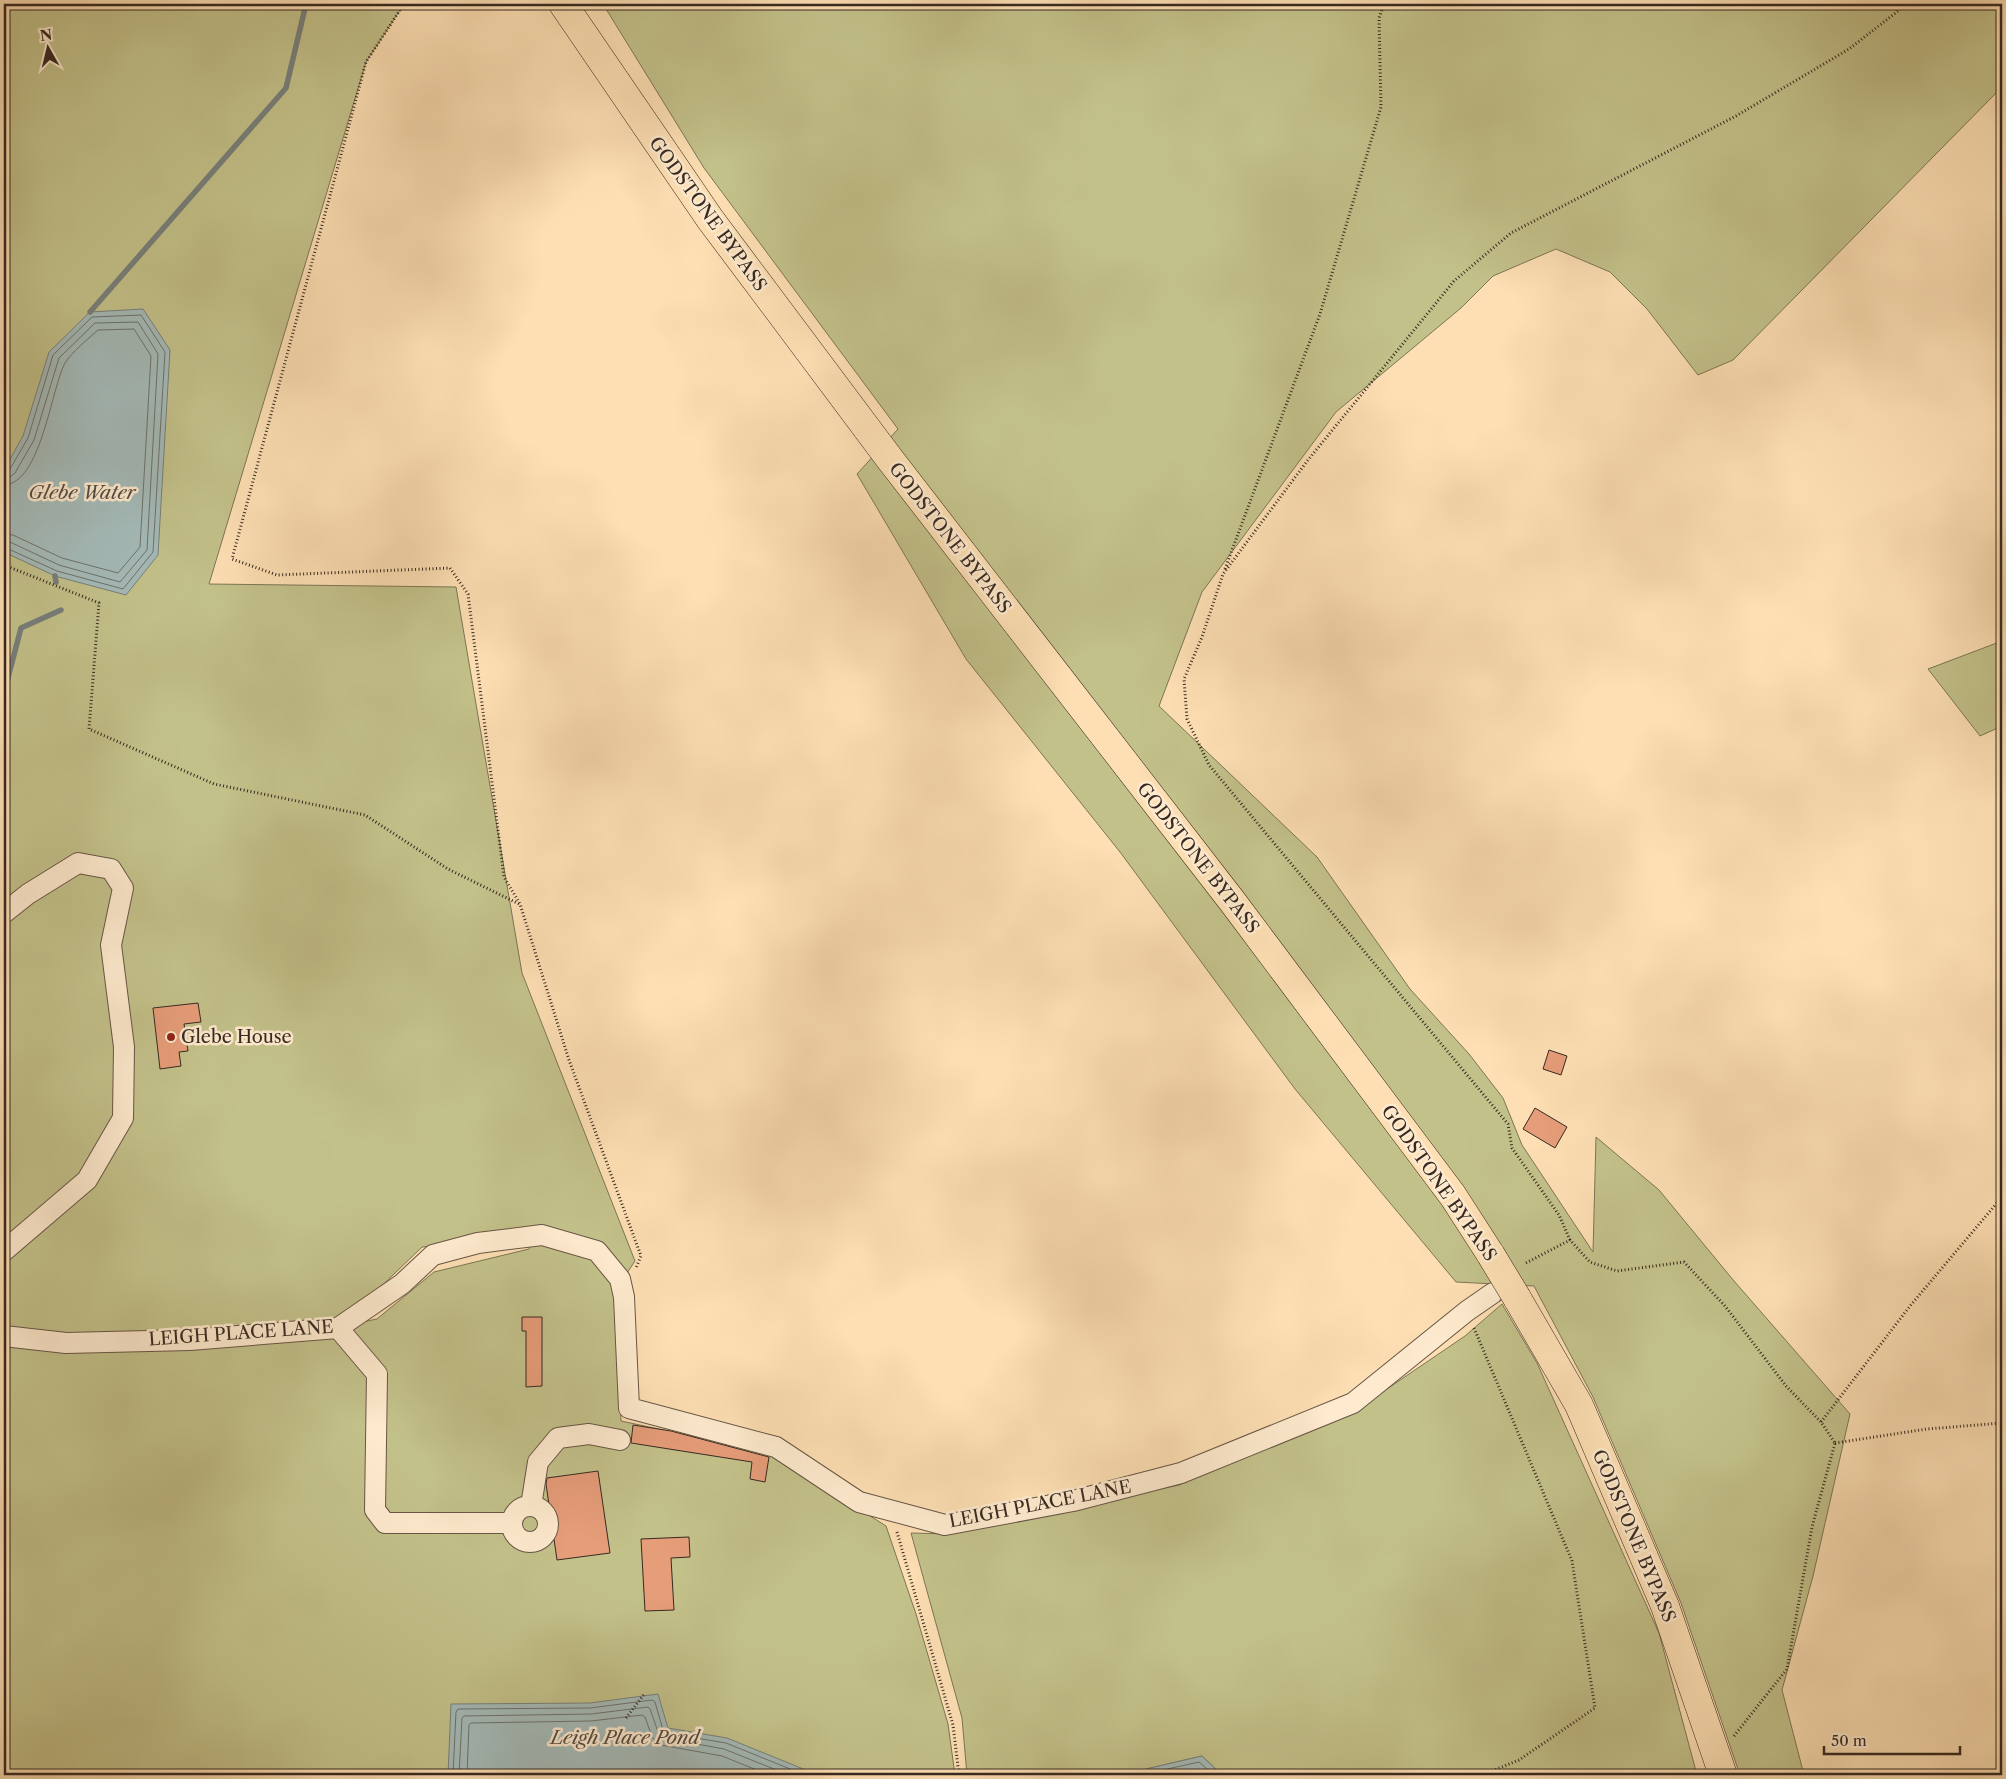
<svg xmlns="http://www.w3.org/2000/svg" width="2006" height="1779" font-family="'Libre Caslon Text',serif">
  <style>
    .green { fill: #c3c18a; stroke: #7d7556; fill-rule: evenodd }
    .water { fill: #a4bab8; stroke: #78807c }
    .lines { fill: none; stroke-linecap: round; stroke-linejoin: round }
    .shore { stroke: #6e726c; stroke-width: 1 }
    .stream { stroke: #78807c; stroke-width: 5.5 }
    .building { fill: #e69d79; stroke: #372921 }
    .minor-casing { stroke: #685646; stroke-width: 22 }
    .highway-casing { stroke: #372921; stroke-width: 29 }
    .path { stroke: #372921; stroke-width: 3; stroke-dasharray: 1 2.5; stroke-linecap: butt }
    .minor { stroke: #feeace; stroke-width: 20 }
    .highway { stroke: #fddfb3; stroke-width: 28 }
    .highway-bridge-casing { stroke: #372921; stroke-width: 29; stroke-linecap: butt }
    .highway-bridge { stroke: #fddfb3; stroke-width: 28 }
    .poi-dot { fill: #8f2418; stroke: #feeace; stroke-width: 2 }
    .labels { text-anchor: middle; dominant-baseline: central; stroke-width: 5; stroke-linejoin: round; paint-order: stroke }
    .street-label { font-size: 18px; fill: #372921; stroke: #feeace }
    .poi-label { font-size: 18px; fill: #372921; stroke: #feeace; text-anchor: start }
    .water-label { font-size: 19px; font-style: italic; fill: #524d47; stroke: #feeace }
  </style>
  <rect width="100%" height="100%" fill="#fddfb3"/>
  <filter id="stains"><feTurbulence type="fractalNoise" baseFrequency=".004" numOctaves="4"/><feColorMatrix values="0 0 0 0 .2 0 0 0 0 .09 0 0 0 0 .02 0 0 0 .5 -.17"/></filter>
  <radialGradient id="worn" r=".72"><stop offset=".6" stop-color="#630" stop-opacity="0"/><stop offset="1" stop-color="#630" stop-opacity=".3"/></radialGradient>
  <g class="green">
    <path d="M4,4H404L366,62L209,584L456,587L522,973L635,1261L615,1291L621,1421L771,1453L886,1526L916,1614L948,1724L955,1775H4ZM536,1236L529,1249L434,1272L377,1319L339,1327L422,1247Z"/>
    <path d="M603,4H2002V87L1733,360L1698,375L1647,309L1610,272L1556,249L1493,276L1461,308L1336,412L1202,592L1159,706L1317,857L1410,989L1469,1054L1503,1098L1522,1145L1593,1252L1596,1137L1659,1190L1734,1281L1850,1414L1813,1576L1782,1690L1804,1775H1740L1681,1603L1593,1397L1534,1286L1456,1282L1295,1089L1120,852L966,659L857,474L898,429L704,168Z"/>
    <path d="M2002,641V726L1980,736L1928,669Z"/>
    <path d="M1502,1304L1537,1363L1659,1633L1697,1775H1222L1202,1756L1146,1769L1140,1775H967L962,1718L911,1533L948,1534L1179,1485L1359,1408L1465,1336Z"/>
  </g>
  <g class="water">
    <path d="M143,309L170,350L158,555L126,595L55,576L4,552V470L23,436L49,352L90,312Z"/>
    <path d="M658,1694L668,1728L727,1738L818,1775H448L451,1704L590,1703Z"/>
    <path d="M1202,1756L1222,1775H1140L1146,1769Z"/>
  </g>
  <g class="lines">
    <g class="shore">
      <path d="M4,471L10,469L28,438L53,355L92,317L141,315L165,352L153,552L123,589L57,571L4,547"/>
      <path d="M4,478L10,477L15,473L34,440L59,358L95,323L138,322L158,354L147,550L120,582L59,565L10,542L4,541"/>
      <path d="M4,485C41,484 51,389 65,363C71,353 89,338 98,330L134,329L151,356L140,547L118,573L62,558L13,535L4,534"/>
      <path d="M453,1775L456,1712L458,1709L590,1708L652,1700L655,1702L663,1730L666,1733L726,1743L805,1775"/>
      <path d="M459,1775L462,1718L464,1716L591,1714L648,1707L650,1709L658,1732L664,1738L724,1749L789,1775"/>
      <path d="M467,1775L469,1725L471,1723L591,1721L642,1715L645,1717L652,1737L661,1745L722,1756L769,1775"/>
      <path d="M1147,1775L1149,1773L1199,1762L1214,1775"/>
    </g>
    <g class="stream">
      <path d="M90,312L286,88L306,4"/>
      <path d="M55,576L56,582"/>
      <path d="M4,693L21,628L61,610"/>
    </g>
  </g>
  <g class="building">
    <path d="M198,1003L201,1022L184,1024L188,1051L179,1052L181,1066L160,1069L153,1008Z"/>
    <path d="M1549,1050L1567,1056L1561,1075L1543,1069Z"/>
    <path d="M1535,1108L1567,1127L1555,1148L1523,1129Z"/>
    <path d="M522,1317H542V1386L526,1387V1331H522Z"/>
    <path d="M633,1425L671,1431L769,1457L765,1482L750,1479L752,1462L631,1443Z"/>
    <path d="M598,1471L610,1553L557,1560L546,1484L547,1478Z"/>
    <path d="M689,1537L690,1557L671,1558L674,1610L645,1611L641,1539Z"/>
  </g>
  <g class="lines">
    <defs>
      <g id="minor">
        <path d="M4,913L28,894L78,863L111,869L123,888L111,945L124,1047L123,1118L87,1180L4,1251"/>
        <path d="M338,1328L377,1374L375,1510L385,1523H512"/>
        <path d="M4,1336L66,1343L190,1340L338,1328L402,1284L433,1255L478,1243L542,1235L597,1251L620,1279L624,1297L629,1408L776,1447L859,1502L945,1525L1073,1501L1181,1473L1353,1403L1467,1311L1493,1293"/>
        <path d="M531,1506L538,1462L558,1438L589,1434L620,1440"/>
        <circle cx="530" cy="1524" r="18"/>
      </g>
      <g id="highway">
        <path d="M563,4L710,219L889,458L1232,901L1453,1196L1491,1255"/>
        <path d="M1517,1298L1579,1405L1665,1606L1723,1775"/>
      </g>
    </defs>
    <use href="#minor" class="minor-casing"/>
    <use href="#highway" class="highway-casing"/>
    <g class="path">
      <path d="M404,4L366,62L232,559L277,575L450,568L468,594L504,877L520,904L569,1060L641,1256L636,1268"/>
      <path d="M4,565L99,603L89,729L214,784L365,815L448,869L519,904"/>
      <path d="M1225,569L1320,314L1381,107L1379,18L1384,4"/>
      <path d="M1570,1240L1559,1215L1512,1148L1508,1124L1209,765L1187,719L1184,679L1202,637L1223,574L1308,460L1454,281L1511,233L1736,116L1849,49L1907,4"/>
      <path d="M1526,1263L1570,1240L1590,1262L1617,1271L1684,1262L1725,1306L1786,1386L1821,1422L1835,1443"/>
      <path d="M1474,1328L1572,1561L1595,1708L1519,1760L1482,1775"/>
      <path d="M1821,1422L1910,1306L2002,1197"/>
      <path d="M1835,1443L1927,1429L2002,1423"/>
      <path d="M897,1532L953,1725L959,1775"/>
      <path d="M626,1718L645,1693"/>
      <path d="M1734,1736L1787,1669L1812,1527L1835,1443"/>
    </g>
    <use href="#minor" class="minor"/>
    <use href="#highway" class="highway"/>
    <defs>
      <path id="highway-bridge" d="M1491,1255L1517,1298"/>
    </defs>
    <use href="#highway-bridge" class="highway-bridge-casing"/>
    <use href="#highway-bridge" class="highway-bridge"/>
  </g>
  <circle class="poi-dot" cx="171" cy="1037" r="5"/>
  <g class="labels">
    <g class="street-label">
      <text transform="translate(708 214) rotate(54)">GODSTONE BYPASS</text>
      <text transform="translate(950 538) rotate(52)">GODSTONE BYPASS</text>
      <text transform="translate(1198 858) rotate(52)">GODSTONE BYPASS</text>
      <text transform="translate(1439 1183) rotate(55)">GODSTONE BYPASS</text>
      <text transform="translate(241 1333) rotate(-4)">LEIGH PLACE LANE</text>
      <text transform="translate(1040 1504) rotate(-11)">LEIGH PLACE LANE</text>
      <text transform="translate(1634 1536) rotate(67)">GODSTONE BYPASS</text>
    </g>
    <g class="poi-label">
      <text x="181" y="1037">Glebe House</text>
    </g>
    <g class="water-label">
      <text x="82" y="492">Glebe Water</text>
      <text x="625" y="1737">Leigh Place Pond</text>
    </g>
  </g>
  <rect width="2006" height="1779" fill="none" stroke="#fddfb3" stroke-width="20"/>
  <rect x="5" y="5" width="1996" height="1769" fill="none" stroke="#372921" stroke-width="2.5"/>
  <rect x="10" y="10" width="1986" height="1759" fill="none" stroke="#372921"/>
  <g transform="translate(48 48) rotate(352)" stroke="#feeace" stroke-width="4" paint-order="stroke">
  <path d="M0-4L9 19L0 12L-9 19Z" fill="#372921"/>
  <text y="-8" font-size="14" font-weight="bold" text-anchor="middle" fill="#372921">N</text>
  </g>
  <path d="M1824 1746v8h136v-8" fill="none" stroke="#372921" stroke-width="2.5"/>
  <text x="1831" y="1746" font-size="15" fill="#372921" stroke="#feeace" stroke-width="4" paint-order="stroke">50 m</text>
  <rect width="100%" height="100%" filter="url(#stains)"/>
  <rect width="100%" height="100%" fill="url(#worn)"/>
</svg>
